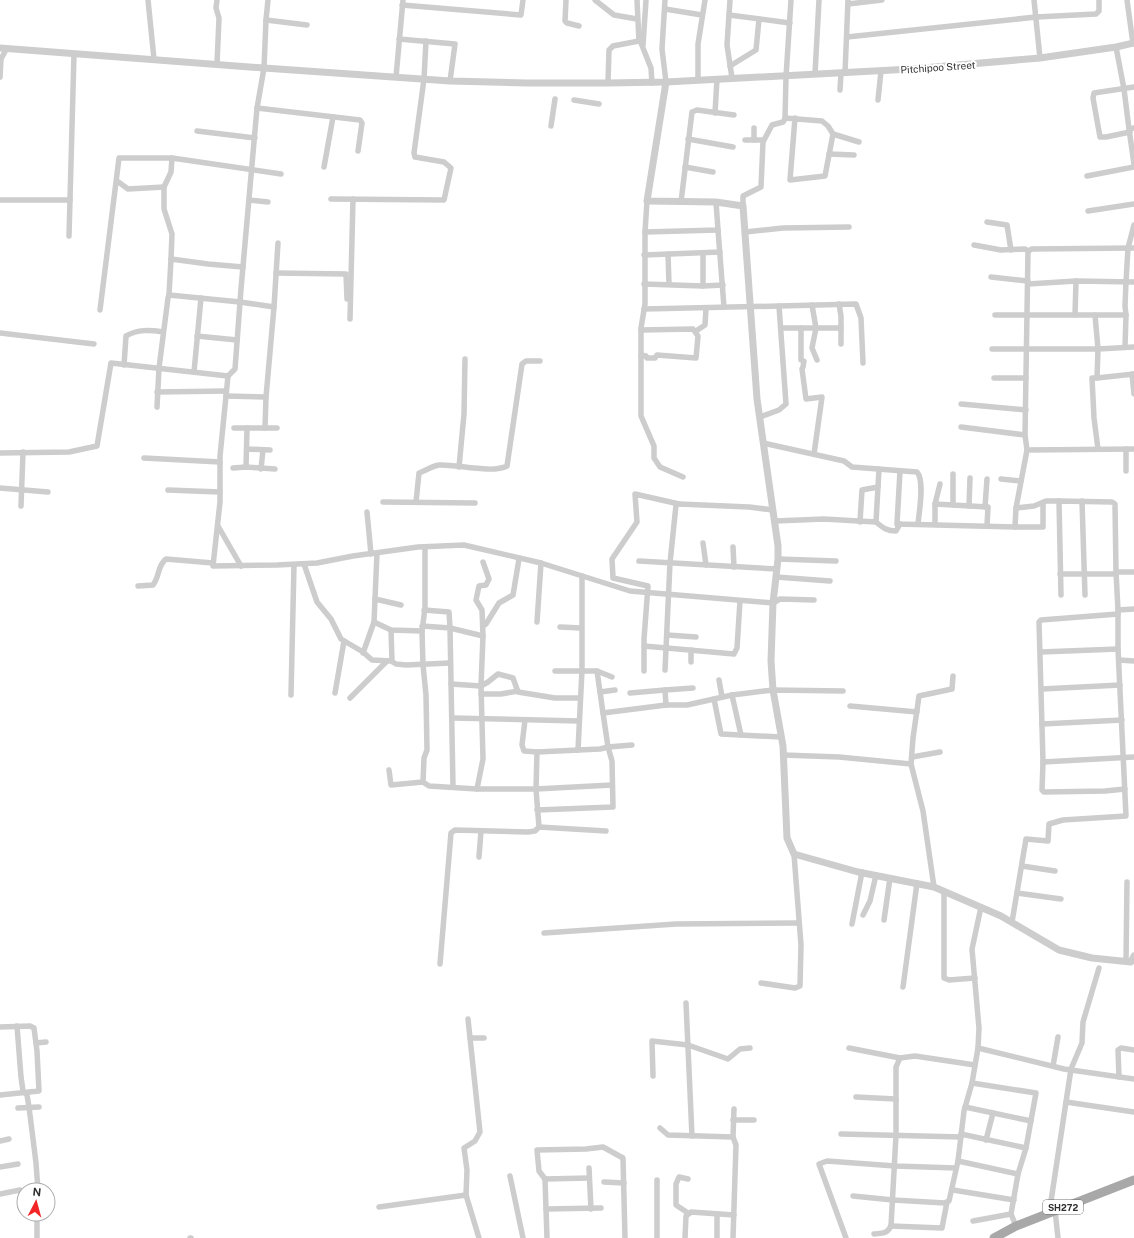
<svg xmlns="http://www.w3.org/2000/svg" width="1134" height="1238" font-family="'Public Sans',sans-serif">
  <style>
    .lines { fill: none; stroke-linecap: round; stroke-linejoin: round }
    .minor { stroke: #cdcdcd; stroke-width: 5.5 }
    .tertiary { stroke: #cdcdcd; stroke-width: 7 }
    .primary { stroke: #a8a8a8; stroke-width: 9 }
    .labels { text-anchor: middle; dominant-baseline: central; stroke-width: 4; stroke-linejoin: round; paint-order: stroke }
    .shield { fill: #fff; stroke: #6e6e6e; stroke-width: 1 }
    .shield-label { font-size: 9px; font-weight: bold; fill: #303030 }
    .street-label { font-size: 10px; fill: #303030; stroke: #fff }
  </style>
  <rect width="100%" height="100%" fill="#fff"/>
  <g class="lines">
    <g class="minor">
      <path d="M148,0L154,59"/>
      <path d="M566,0L565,21L567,23L579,26"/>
      <path d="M595,0L614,15L637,19"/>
      <path d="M665,0L662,49L666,82"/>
      <path d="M730,0L727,45L732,78"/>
      <path d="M1034,0L1040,58"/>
      <path d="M1127,0L1133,44"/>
      <path d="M848,4L882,0"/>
      <path d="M402,5L521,15L523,0"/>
      <path d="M665,9L702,15"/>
      <path d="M729,15L790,23"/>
      <path d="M266,20L307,25"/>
      <path d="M847,37L1036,17L1096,14L1099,11V0"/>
      <path d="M399,39L455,44L450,81"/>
      <path d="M641,43L651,68L652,83"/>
      <path d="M643,45L646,0"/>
      <path d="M1116,47L1124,89L1129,129L1134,128"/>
      <path d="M217,64L219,18L216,8L217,0"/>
      <path d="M730,66L756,50L759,19"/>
      <path d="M845,73L848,0"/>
      <path d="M815,74L819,0"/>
      <path d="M0,77L1,59L7,48"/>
      <path d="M396,77L403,0"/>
      <path d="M698,80V44L705,0"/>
      <path d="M608,83L609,50L613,46L639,41L637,0"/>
      <path d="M840,90L841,73"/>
      <path d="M574,100L599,104"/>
      <path d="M878,100L881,71"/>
      <path d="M257,108L360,120L362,123L358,151"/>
      <path d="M715,113L717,79"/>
      <path d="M785,118L822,121L828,126L833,134L825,176L790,180L795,118"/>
      <path d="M551,126L555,99"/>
      <path d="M1129,129L1134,164"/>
      <path d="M197,131L255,138"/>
      <path d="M1130,132L1106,137H1100L1093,98L1094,93L1134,87"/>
      <path d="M833,134L859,142"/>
      <path d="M688,139L733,147"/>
      <path d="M745,140H763"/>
      <path d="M754,140V128"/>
      <path d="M829,154L854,155"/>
      <path d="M324,167L333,117"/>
      <path d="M685,167L713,172"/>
      <path d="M1087,176L1134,167"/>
      <path d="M117,181L128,189L164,187"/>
      <path d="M331,199L444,200L451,168L444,162L415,157L414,153L424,79L426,41"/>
      <path d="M0,200H70"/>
      <path d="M249,200L268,202"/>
      <path d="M647,201L645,232V304L641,328V416L654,446V458L660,467L683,477"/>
      <path d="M681,202L692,112L697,110L734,115"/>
      <path d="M743,206V196L761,187L763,142L772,125L783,122L785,119L786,77L791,0"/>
      <path d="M1088,211L1134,204"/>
      <path d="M987,222L1007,225L1011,250"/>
      <path d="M718,230L724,307"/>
      <path d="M645,232L718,230L716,202"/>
      <path d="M745,232L783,228L849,227"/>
      <path d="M69,236L74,54"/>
      <path d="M974,245L1001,250L1025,249L1028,251L1032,249L1134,248"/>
      <path d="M668,254L669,284"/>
      <path d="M644,255L720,252"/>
      <path d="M171,259L172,234L164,209V187L171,172L172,158"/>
      <path d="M276,273L346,274L347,299"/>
      <path d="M991,277L1028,281"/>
      <path d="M644,284L703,286L723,285"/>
      <path d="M1028,284L1076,281L1134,282"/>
      <path d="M703,286V253"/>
      <path d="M169,295L240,302L274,307"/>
      <path d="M839,304L841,316V344"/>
      <path d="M812,305L816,328L812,348L817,360"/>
      <path d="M644,309L779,306"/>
      <path d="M100,310L119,158H172L281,174"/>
      <path d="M995,315H1126"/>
      <path d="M1075,315L1076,281"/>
      <path d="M1095,315L1098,349L1097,378H1092L1094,418L1098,449"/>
      <path d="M350,319L353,199"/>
      <path d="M781,328H841"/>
      <path d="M801,328V360L804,361L803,367L802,369L806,399L822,397L814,454"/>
      <path d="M696,331L705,325L706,308"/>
      <path d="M0,333L94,344"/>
      <path d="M197,336L237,340"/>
      <path d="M1125,347L1126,315L1125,306L1126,282L1128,248L1134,225"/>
      <path d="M992,349H1098L1134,347"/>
      <path d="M641,355L646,356L647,358H655L657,355L696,358L698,336L693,329L641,330"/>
      <path d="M124,365L126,336C138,329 150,330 163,332"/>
      <path d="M194,372L201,298"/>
      <path d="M1132,374L1134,394"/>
      <path d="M228,376L220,456V502L213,566L277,565L317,563L353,556L418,547L464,545L541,563L630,591L773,603L780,599L814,600"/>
      <path d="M994,378H1026"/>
      <path d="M1097,378L1134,374"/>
      <path d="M157,392L226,391"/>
      <path d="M226,396L266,397"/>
      <path d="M961,404L1026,410"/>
      <path d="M157,407L159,368L168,298L169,295L171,259L208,264L243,267"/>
      <path d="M760,417L779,410L786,404L779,306L856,304L861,318L863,363"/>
      <path d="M961,427L1025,435"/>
      <path d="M234,428H277"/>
      <path d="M265,428L266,397L274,307L278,243"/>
      <path d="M763,443L844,461L852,467L917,472C925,481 919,512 918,524"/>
      <path d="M247,449L270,450"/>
      <path d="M1126,449V471"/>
      <path d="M1027,450L1134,449"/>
      <path d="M0,453L69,452L97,446L111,363L228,376L235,369L241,289L257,108L264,68L266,20L268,0"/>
      <path d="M144,458L220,462"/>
      <path d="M246,467L247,428"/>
      <path d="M459,467L464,414L465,359"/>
      <path d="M233,468L246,467L275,469"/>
      <path d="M261,469L263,450"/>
      <path d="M900,471L897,524L1015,527L1016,508L1027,450L1025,435L1028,251"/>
      <path d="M1001,479L1021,481"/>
      <path d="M940,484L935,504L988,507L987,526"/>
      <path d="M0,488L48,492"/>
      <path d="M168,490L220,492"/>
      <path d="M1082,501L1085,595"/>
      <path d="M383,502L475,503"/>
      <path d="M416,502L419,473C425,471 432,466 439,465C456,464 492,474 507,466L522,364L526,361H540"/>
      <path d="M935,504V524"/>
      <path d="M953,505V474"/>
      <path d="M21,506L23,452"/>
      <path d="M969,506L970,478"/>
      <path d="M985,507L987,479"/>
      <path d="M1016,508L1034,506L1046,501H1059"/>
      <path d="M367,512L371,554"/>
      <path d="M775,521L824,519L876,522L879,469"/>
      <path d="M860,522L862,490L878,487"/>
      <path d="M876,522C883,528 887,531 896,531L900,524"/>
      <path d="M218,526L241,566"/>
      <path d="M1015,527H1043V503"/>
      <path d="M703,543L706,565"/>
      <path d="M425,547V608L422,631L423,665L426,695L427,750L424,758L423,782L429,786L477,789H536L537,752L600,749L608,747L603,713L666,705H687L732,695L773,690L843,691"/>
      <path d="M733,547L734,567"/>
      <path d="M778,559L836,561"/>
      <path d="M639,561L777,569"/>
      <path d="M304,564L317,602L331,619L341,639L363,652L372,660L391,661L396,664L406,665L450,663"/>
      <path d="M1060,574H1116"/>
      <path d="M776,577L830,581"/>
      <path d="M138,586L153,585C160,576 157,566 166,559L213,563"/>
      <path d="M1061,595L1059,501L1112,502L1115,504L1116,572"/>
      <path d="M375,599L401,605"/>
      <path d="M424,610L449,612L450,628L483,636L481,686L483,759L477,789"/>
      <path d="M1118,610L1134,609"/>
      <path d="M1118,614L1041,620L1039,622L1043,762L1042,790L1044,792L1105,791L1125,789"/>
      <path d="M374,622L391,630L422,631"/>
      <path d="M537,622L541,563"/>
      <path d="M422,626L450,628L453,787"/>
      <path d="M483,626L486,624L499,603L513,595L519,559"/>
      <path d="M560,627L581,628"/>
      <path d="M391,630L392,661"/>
      <path d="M667,635L696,637"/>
      <path d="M483,636L482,610L476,600L479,586L486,585L489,579L483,562"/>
      <path d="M644,646L734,654L737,648L740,601"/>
      <path d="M1041,652L1118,649"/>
      <path d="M363,653L374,622L377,553"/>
      <path d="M1119,660L1134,661"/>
      <path d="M691,662V650"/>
      <path d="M665,670L670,563L676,505L679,504L749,507L773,510"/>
      <path d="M555,671H597L603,713"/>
      <path d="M597,671L612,677"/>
      <path d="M644,671V639L648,586L613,578L612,559L637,522L635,494L679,504"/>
      <path d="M719,680L722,697"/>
      <path d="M451,684L481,686L488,682L498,674L513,678L518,692L555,698H580"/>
      <path d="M1042,689L1120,685"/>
      <path d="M600,692L615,690"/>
      <path d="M335,693L344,641"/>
      <path d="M630,693L665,690"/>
      <path d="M481,694H501L518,691"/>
      <path d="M291,695L294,565"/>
      <path d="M732,695L741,735"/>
      <path d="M350,698L387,661"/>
      <path d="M714,699L721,734L781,737"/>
      <path d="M666,705L665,690L693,688"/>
      <path d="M850,706L917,712"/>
      <path d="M452,718L579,721"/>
      <path d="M525,720L522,745L524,751L537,752"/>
      <path d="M1042,724L1122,720"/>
      <path d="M578,750L582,670V576"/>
      <path d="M783,755L839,757L911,764"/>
      <path d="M912,757L940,752"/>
      <path d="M1043,762L1134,757"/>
      <path d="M389,770L391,785L423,782"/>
      <path d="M537,810L613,807L612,761L608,747L632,745"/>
      <path d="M539,827L606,831"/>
      <path d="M479,857L481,831"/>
      <path d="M1022,866L1055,871"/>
      <path d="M934,887L923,811L911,764L913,738L919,696L952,689L953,676"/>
      <path d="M944,891V978L949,980L975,978"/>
      <path d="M1017,893L1061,899"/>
      <path d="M863,915L870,901L876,875"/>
      <path d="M884,920L890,878"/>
      <path d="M1012,922L1026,839L1048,841L1049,824L1063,820L1126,816L1118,649V610L1116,572H1134"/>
      <path d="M852,924L862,872"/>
      <path d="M544,933L676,924L798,923"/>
      <path d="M1126,961L1127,882"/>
      <path d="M440,964L451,833L455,830L528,832L535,831L539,827L536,789L612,785"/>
      <path d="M761,983L795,988L800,986L801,945L794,854"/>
      <path d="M903,987L917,883"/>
      <path d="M686,1003L692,1136"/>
      <path d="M17,1026L21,1077L23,1091L27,1095L29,1107L36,1163L38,1190"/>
      <path d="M0,1027L30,1026L34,1028L37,1051L39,1091L0,1095"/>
      <path d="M470,1038H484"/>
      <path d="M36,1043L46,1042"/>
      <path d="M849,1048L900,1058"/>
      <path d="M978,1048L1064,1069L1134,1079"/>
      <path d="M1053,1066L1058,1037"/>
      <path d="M653,1076L652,1041L688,1045L728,1059L740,1049L750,1048"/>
      <path d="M1119,1077L1118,1050L1121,1048L1134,1050"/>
      <path d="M972,1083L1036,1093L1026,1148L1018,1174L1011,1214L1016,1226"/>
      <path d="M856,1097L896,1099"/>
      <path d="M1066,1102L1134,1112"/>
      <path d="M965,1107L1031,1121"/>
      <path d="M18,1108L39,1107"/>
      <path d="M733,1120H754"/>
      <path d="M660,1128L668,1135L733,1137L736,1145L733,1238"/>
      <path d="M841,1134L961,1137"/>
      <path d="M961,1134L1026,1148"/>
      <path d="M733,1137L734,1109"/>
      <path d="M986,1140L993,1113"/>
      <path d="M0,1141L9,1139"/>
      <path d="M958,1161L1018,1174"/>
      <path d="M0,1167L18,1164"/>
      <path d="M589,1168L591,1209"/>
      <path d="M510,1176L523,1238"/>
      <path d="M545,1179L589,1178"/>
      <path d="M688,1179L679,1177L676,1184V1205L688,1213"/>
      <path d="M657,1180V1238"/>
      <path d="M604,1182L624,1183"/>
      <path d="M953,1190L1014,1200"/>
      <path d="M0,1194L20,1190"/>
      <path d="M466,1195L467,1170L464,1148L475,1141L480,1132L468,1019"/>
      <path d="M853,1196L893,1200L945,1203L949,1201L958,1161L964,1111L972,1083L978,1048L979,1028L972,949L981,907"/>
      <path d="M379,1207L466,1195L479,1238"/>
      <path d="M546,1209L601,1208"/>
      <path d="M973,1221L1011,1214"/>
      <path d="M891,1226L942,1228L947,1202"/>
      <path d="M874,1234C882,1233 887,1234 891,1226L896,1135V1067L900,1058L915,1056L975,1065"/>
      <path d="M37,1238V1214"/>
      <path d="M190,1238H191"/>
      <path d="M547,1238L545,1179L539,1171L537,1150L586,1149L603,1147L623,1158L625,1238"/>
      <path d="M685,1238L686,1216L691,1212L734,1215"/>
      <path d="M717,1238V1214"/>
      <path d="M846,1238L819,1164L827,1161L895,1166L956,1168"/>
      <path d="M1058,1238L1055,1210L1051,1201L1071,1069L1082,1043L1083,1022L1099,968"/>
    </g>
    <g class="tertiary">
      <path d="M0,48L264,68L450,81L526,83H608L666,82L911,69L1040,58L1116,47L1134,43"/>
      <path d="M666,82L647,201L716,202L743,206L757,399L778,546V559L773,603L771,661L773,690L783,746L787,838L794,854L858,872L934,887L1001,916L1059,950L1092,958L1131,962L1134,956"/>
    </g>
    <path class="primary" d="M994,1238L1016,1226L1134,1180"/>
  </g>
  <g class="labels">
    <rect class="shield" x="1043" y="1200" width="40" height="14" rx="3"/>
    <g class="shield-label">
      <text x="1063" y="1207">SH272</text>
    </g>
    <g class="street-label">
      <text transform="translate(938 67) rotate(-4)">Pitchipoo Street</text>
    </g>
  </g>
  <g transform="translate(36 1202) rotate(6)"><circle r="19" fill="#ffffff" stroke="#acacac"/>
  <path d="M0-3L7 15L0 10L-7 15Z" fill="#f32526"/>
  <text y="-6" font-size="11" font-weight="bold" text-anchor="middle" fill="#303030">N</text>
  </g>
</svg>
